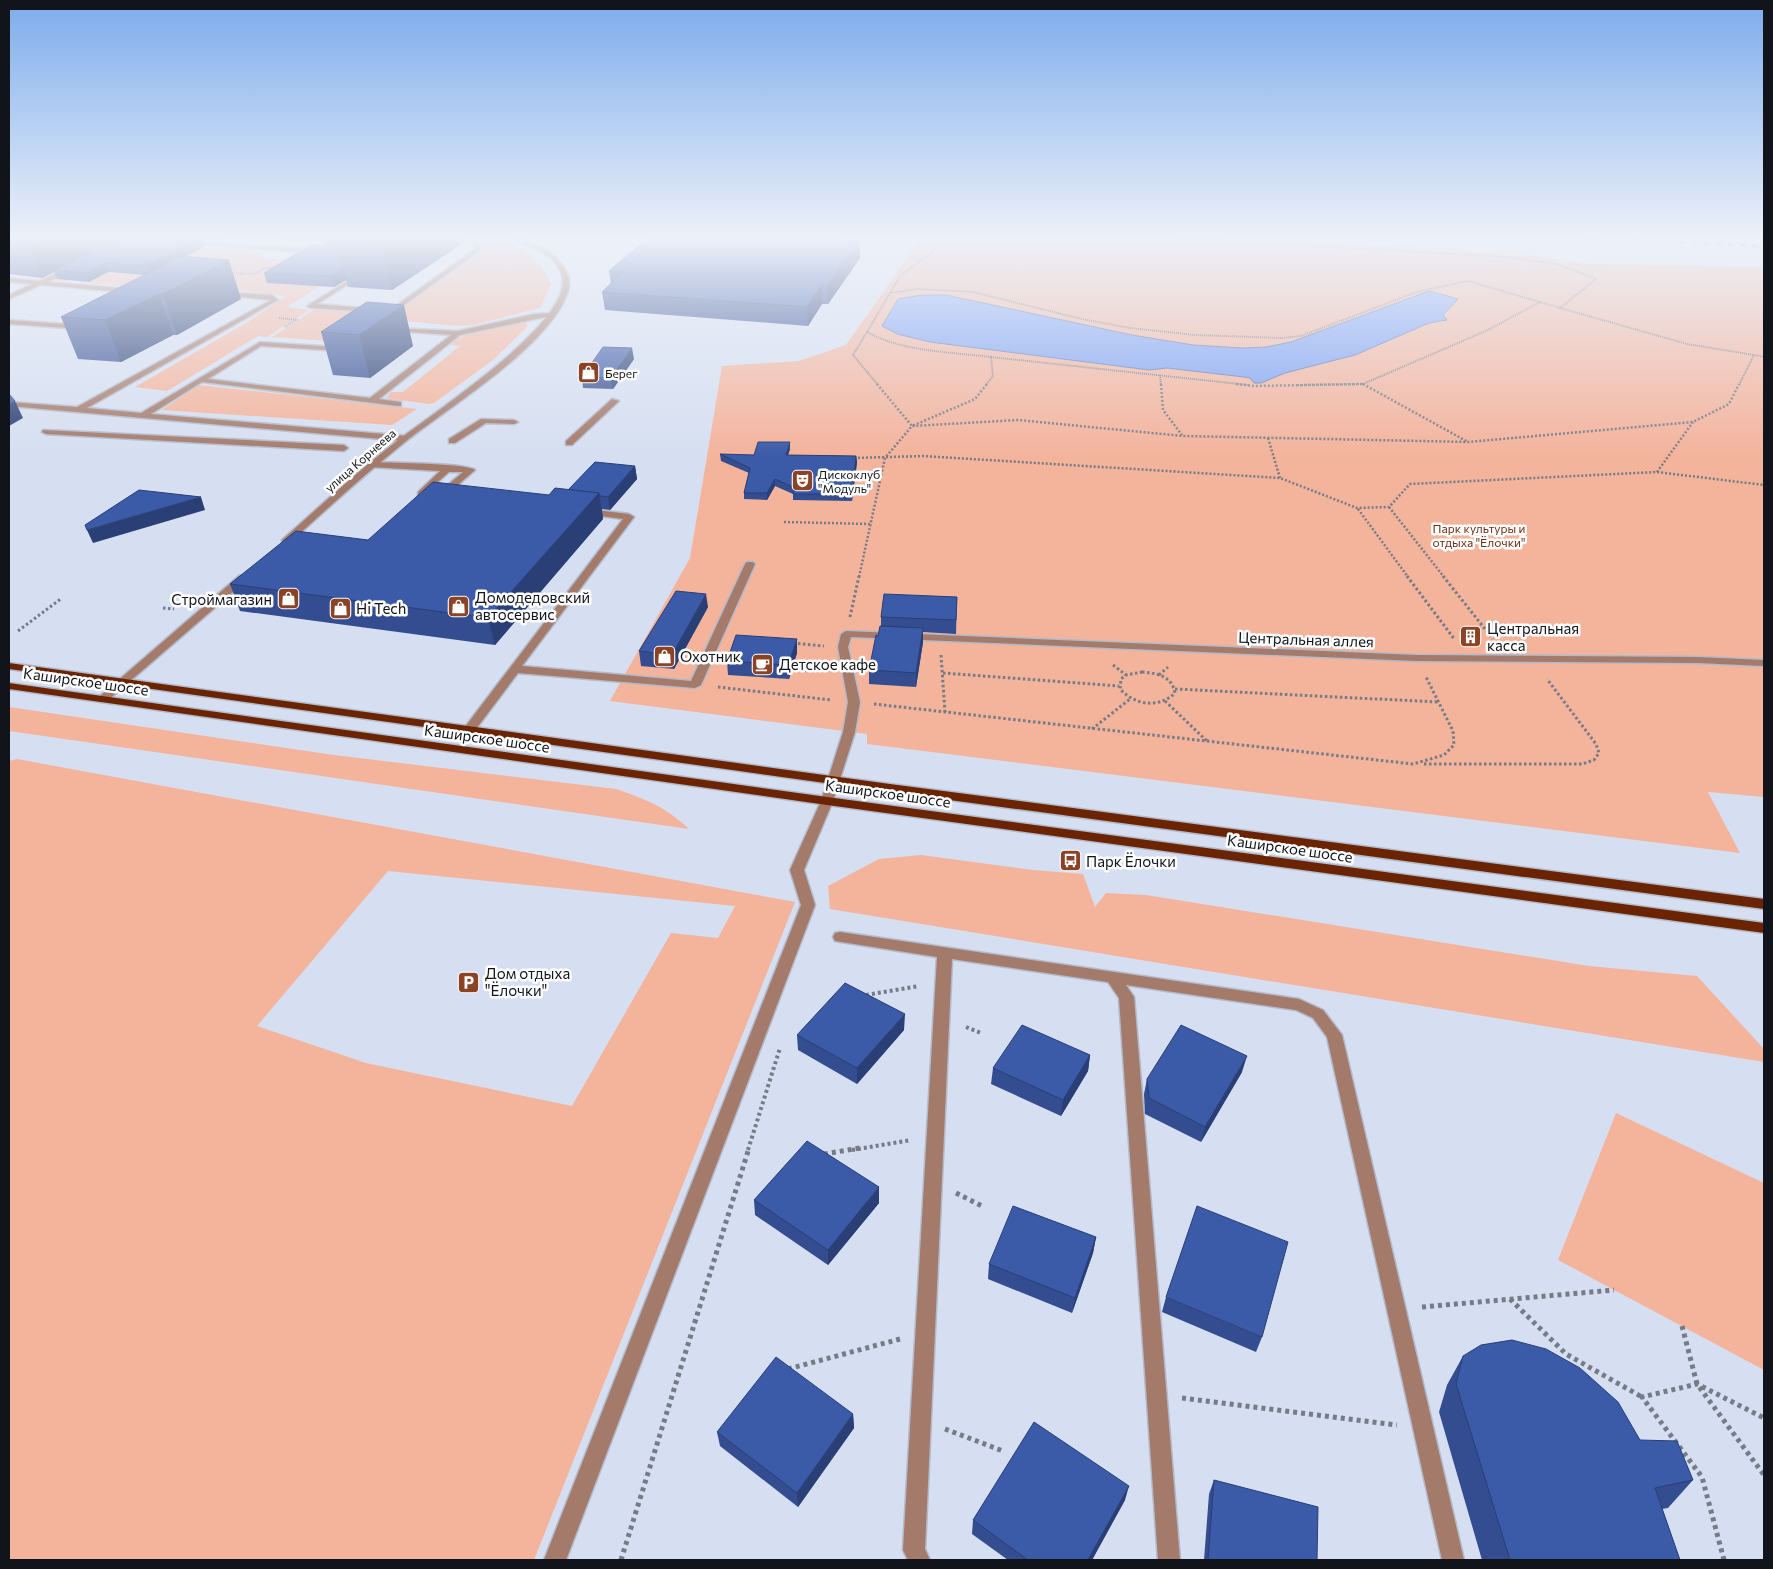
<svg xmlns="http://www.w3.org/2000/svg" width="1773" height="1569" font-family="Commissioner,sans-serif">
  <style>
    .green { fill: #f4b39b; fill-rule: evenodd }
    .water { fill: #7b9ff2; stroke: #5b75b1 }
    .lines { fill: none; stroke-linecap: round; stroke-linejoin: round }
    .service-casing { stroke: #b3baca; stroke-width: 3 }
    .pedestrian-casing { stroke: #b3baca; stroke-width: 3 }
    .tertiary-casing { stroke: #b3baca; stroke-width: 3 }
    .primary-casing { stroke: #b3baca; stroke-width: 3 }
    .path-far4 { stroke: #757c88; stroke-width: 2; stroke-dasharray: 1 1; stroke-linecap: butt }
    .path-far3 { stroke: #757c88; stroke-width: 2.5; stroke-dasharray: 2 2; stroke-linecap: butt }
    .path-far2 { stroke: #757c88; stroke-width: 3; stroke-dasharray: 2.5 2.5; stroke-linecap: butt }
    .path-far1 { stroke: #757c88; stroke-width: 4; stroke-dasharray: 3 3; stroke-linecap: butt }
    .path { stroke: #757c88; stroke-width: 5; stroke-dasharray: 4 4; stroke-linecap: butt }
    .service { fill: #a47a6a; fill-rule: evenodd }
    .pedestrian { fill: #a47a6a; fill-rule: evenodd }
    .tertiary { fill: #a47a6a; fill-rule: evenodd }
    .primary { fill: #6a2400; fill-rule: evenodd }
    .rail-casing { stroke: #686e79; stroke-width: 3 }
    .rail { stroke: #fff; stroke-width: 2; stroke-dasharray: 6; stroke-linecap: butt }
    .wall { fill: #334d90 }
    .shaded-wall { fill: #293f75 }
    .building { fill: #3b5aa7; stroke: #293f75 }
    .labels { text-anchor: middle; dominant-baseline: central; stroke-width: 5; stroke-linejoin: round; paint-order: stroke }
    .far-poi-label { font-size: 12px; fill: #11141a; stroke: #fff; text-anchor: start }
    .far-street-label { font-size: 12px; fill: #11141a; stroke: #fff }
    .far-park-label { font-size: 12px; fill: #6d3016; stroke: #fff }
    .poi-label { font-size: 15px; fill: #11141a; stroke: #fff; text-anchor: start }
    .street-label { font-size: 15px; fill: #11141a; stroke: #fff }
  </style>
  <rect width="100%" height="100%" fill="#d6dff1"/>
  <g class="green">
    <path d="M474,237C508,237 538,253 551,284L540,308L473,325L457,326L384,319L478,255L483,249V244L470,238Z"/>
    <path d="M922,237H1213L1514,253L1590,264L1764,267V797L1708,792L1740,853L867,744V734L610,701L690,558L722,366L799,361L846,345Z"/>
    <path d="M139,243L263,252L256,257L287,260L364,259L287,307L309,310L267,337L258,336L167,391L135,387L246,323L286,296L229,289L180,290L90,283L97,278L79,276L67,281L51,280L71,271L147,275Z"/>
    <path d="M315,309L382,314L343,342L272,337Z"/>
    <path d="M516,322L526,323L528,326L493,360L434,403L428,404L386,398L391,392H403L460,346L449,344L467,334Z"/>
    <path d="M199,385L417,409L392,425L162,410Z"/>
    <path d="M9,707L334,755L616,789C645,799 666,807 689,829L9,731Z"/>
    <path d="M17,759L795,902L534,1560H9V761ZM388,871L735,906L718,938L671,933L572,1106L366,1063L257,1026Z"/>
    <path d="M921,855L1033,870L1083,874L1095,907L1106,893L1146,895L1589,966L1697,976L1764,1049V1062L830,909L828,886L879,859Z"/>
    <path d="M1616,1113L1764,1183V1370L1558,1260Z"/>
  </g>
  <path class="water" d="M1429,291L1458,299L1443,315L1447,320L1429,323L1355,355L1285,373L1261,383H1254L1250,378L1244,377L1167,368L1149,370L930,342L897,334L882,326L898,299L922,295H946L1132,335L1193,345L1242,348L1266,347L1291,342Z"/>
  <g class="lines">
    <defs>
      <g id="service">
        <path d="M451,239L478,242L481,250L393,313L310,308L307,306L360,273L362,276L317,304L390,310L475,249L473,244L451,241Z"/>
        <path d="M186,241L318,249L321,251L318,253L184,244Z"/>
        <path d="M70,267L72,270L48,282L133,289L136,291L133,293L41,285L9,299V295L32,284L9,282V278L39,281Z"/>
        <path d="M222,292L272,295L278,300L87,408L141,413L260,342L338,347L342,345L346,347L339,351L261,346L208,379L370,398L451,335L394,331L392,330V328L458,331L534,314L552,313L555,315L460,335L379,399L401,402V406H398L202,382L151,414L407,436V440L404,441L9,406V402L77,407L271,300L224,295L222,294Z"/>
        <path d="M9,320L80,325L84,327L80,329L9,324Z"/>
        <path d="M612,399L619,401L572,445H566V441Z"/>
        <path d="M481,419L514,420L518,422L514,424L486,423L455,443H449V439Z"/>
        <path d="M43,430L344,445L348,448L344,451L46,434L42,432Z"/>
        <path d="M372,462C389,463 466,463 475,470L444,497L436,495L463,472H449L421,497L418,496V492L440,471L369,467V463Z"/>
        <path d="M588,509L629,514L634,517L522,666L691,681L745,564L747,562H753L755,564L701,685L695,688L518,673L473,733H465L463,730L465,727L623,519L585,514V510Z"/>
        <path d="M849,728L855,732L833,801L804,870L815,905L566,1560H544L801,905L790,870L821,801L843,732Z"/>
        <path d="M840,932L1299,999L1323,1010L1342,1035L1464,1560H1442L1327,1037L1313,1018L1296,1010L1126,985L1134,997L1180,1560H1158L1119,998L1108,982L952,959L925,1549L930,1560H908L903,1550L937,957L835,941L833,937L835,933Z"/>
      </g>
      <path id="pedestrian" d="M846,631L1416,655L1697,657L1764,660V666L1697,663L1416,661L851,637L848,647L860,702L855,732L849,736L843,732L848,702L838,647L841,634Z"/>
      <g id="tertiary">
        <path d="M510,237C526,237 543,245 554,256C564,264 573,279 568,292C550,346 449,407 405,442C365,474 327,509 288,544H282V540C317,509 351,477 388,448C423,419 573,324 562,277C556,251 528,249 510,237Z"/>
        <path d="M243,575L247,576V580L107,701H99L97,699L99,697L239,576Z"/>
      </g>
      <g id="primary">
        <path d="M9,663L890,784L1764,899V909L890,792L9,669Z"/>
        <path d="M9,683L827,797L1764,923V933L827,805L9,689Z"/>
      </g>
    </defs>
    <use href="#service" class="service-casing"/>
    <use href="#pedestrian" class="pedestrian-casing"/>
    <use href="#tertiary" class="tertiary-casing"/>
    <use href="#primary" class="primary-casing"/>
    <g class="path-far4">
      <path d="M1154,237L1508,257L1557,264L1596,279L1560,308L1687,344L1754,355"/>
      <path d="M230,273L255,274L265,268H275"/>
      <path d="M890,293L900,276L931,253L942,237"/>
      <path d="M1540,302L1560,308"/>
      <path d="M279,318L298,320"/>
      <path d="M285,327L297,319"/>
      <path d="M867,332C903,352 951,352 991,357L993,376L986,385"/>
      <path d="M867,332L853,355L878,385"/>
      <path d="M867,332L890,293L918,289L973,292L1082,319L1130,328L1195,335L1282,338L1301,336L1417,292L1468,281L1540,302L1488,330L1363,384L1365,385"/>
      <path d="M991,357L1248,385"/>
      <path d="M1160,375L1161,385"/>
      <path d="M1298,385L1363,384"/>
      <path d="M1739,385L1754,355L1764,357"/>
    </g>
    <g class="path-far3">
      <path d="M877,384L912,426L975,399L987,384"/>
      <path d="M1161,384L1163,410L1182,435"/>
      <path d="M1236,384L1255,386L1363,384"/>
      <path d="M1363,384L1468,442"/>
      <path d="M1268,438L1280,478"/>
      <path d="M854,458L923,456L1280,478L1357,508L1389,507L1410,484L1657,472L1764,485"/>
      <path d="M1657,472L1693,422"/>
      <path d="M1389,507L1444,577"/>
      <path d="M1358,509L1408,577"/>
      <path d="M784,522L870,524"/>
      <path d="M859,577L885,458L912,426L1018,420L1183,436L1468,442L1693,422L1729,404L1739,384"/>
    </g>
    <g class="path-far2">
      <path d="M1407,576L1455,640"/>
      <path d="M1443,576L1493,639"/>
      <path d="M163,608L174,609"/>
      <path d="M850,617L859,576"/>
      <path d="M18,631L62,598"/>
      <path d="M793,643L824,646"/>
      <path d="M941,655L945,712"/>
      <path d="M1113,665L1126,675"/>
      <path d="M1142,672C1157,673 1172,676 1175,693C1158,709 1135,705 1120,689L1121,679L1126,675Z"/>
      <path d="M943,673L1119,686"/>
      <path d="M1159,675L1168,667"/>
      <path d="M718,687L831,700"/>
      <path d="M1175,689L1438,702"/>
      <path d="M1165,701L1208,742"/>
      <path d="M874,704L1413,764L1444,755L1454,745L1453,731L1426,677"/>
      <path d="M1092,729L1130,699"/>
      <path d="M1424,764H1582L1594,760L1599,753L1596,744L1547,679"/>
    </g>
    <g class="path-far1">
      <path d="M866,995L919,986"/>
      <path d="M966,1027L981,1033"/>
      <path d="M748,1150L780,1048"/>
      <path d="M852,1150L911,1140"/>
    </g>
    <g class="path">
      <path d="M824,1154L860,1148"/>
      <path d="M956,1193L982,1206"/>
      <path d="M1510,1299L1566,1354L1642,1397"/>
      <path d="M1422,1307L1614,1290"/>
      <path d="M1682,1326L1697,1384L1764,1475"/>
      <path d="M788,1369L900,1339"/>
      <path d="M1182,1398L1397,1425"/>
      <path d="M945,1429L1003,1451"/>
      <path d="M621,1560L749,1148"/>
      <path d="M1724,1560L1702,1477L1642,1397L1697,1384L1764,1418"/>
    </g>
    <use href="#service" class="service"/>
    <use href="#pedestrian" class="pedestrian"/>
    <use href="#tertiary" class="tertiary"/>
    <use href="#primary" class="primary"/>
    <defs>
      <path id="rail" d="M1566,237L1764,246"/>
    </defs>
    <use href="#rail" class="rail-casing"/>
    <use href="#rail" class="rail"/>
  </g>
  <g class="wall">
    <path d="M9,237H226L219,240L202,239L204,247L185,257L241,299L177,335H173L121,362L78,359L61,317L144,275L108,272L89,282L57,279L54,272L42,278L9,274Z"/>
    <path d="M249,237H458L460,245L392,290L348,287L346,280L334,287L267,283L264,273L325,245L324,242Z"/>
    <path d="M859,241L860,258L828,304H822L808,326L605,310L602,292L611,284L609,271Z"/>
    <path d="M367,302L413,346L370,378L333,375L321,332Z"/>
    <path d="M634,359L613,389L583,388L582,377Z"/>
    <path d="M790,442V449L788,455L856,456L857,462L852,501L793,500V494L775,486L767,500L744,499V493L749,473L721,461L720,454L754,455Z"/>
    <path d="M635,466L637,479L610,510L602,509L603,519L495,645L240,611L230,584L368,540L568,490Z"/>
    <path d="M957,597L956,634L923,632V642L916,687L869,684V670L881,626V617Z"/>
    <path d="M708,607L674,669L641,666L639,651Z"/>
    <path d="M797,653L789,679L728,675L727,661Z"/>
    <path d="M904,1030L857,1084L798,1050L797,1035Z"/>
    <path d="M1090,1055L1088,1071L1061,1116L991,1084L993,1068Z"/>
    <path d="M1242,1072L1201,1142L1145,1114L1144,1094L1147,1079Z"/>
    <path d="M754,1200L879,1203L828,1265L755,1215Z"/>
    <path d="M1096,1237L1093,1253L1072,1313L988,1279L989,1264Z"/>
    <path d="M1166,1297L1262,1337L1256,1352L1162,1312Z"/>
    <path d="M1463,1356L1640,1440L1693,1480L1668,1508L1662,1509L1680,1560H1482L1439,1412L1447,1385Z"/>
    <path d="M853,1414L854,1428L798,1507L720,1446L717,1432Z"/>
    <path d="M1214,1480L1317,1560H1204L1209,1494Z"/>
    <path d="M1125,1500L1092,1560H1008L972,1534L973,1520Z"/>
  </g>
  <g class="shaded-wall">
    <path d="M49,237H132L53,270L54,272L42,278L29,246Z"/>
    <path d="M218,237H226L219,240Z"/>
    <path d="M390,237H458L460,245L392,290L381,242Z"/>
    <path d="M202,238L204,247L147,275L144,266Z"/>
    <path d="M859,241L860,258L828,304L827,286Z"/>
    <path d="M229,260L241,299L177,335L163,294Z"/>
    <path d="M105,263L108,272L89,282L86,273Z"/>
    <path d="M343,269L346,280L334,287L332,276Z"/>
    <path d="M822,285V304L808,326L807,307Z"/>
    <path d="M159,294L173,335L121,362L105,320Z"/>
    <path d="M404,305L413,346L370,378L359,335Z"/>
    <path d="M632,348L634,359L613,389L611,378Z"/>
    <path d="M15,401L23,418L9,426V405Z"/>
    <path d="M790,442V449L786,461V455Z"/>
    <path d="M856,456L857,462L852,501V494Z"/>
    <path d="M635,466L637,479L610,510L608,497Z"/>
    <path d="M775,479V486L767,500V493Z"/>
    <path d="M599,493L603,519L495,645L488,618Z"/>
    <path d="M201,497L205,510L93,543L87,530Z"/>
    <path d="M706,594L708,607L674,669L672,655Z"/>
    <path d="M923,628V642L916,687V673Z"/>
    <path d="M797,639V653L789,679L788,665Z"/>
    <path d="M905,1014L904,1030L857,1084V1068Z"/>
    <path d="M1090,1055L1088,1071L1061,1116L1063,1100Z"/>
    <path d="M1247,1056L1242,1072L1201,1142L1205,1127Z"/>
    <path d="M879,1187V1203L828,1265V1250Z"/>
    <path d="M1096,1237L1093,1253L1072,1313L1075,1298Z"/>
    <path d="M853,1414L854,1428L798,1507L797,1493Z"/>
    <path d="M1129,1486L1125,1500L1092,1560H1088Z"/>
  </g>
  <g class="building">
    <path d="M9,237H49L29,246L9,244Z"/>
    <path d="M128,237H178L202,238L144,266L105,263L86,273L53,270Z"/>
    <path d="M341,237H390L381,242L335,240Z"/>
    <path d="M649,237H794L859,241L827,286L822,285L807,307L602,292L623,272L609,271Z"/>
    <path d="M311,245L337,246L343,269L332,276L264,273Z"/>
    <path d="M182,256L229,260L163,294H159L105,320L61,317Z"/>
    <path d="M367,302L404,305L359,335L321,332Z"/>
    <path d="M603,347L632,348L611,378L582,377Z"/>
    <path d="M9,394L15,401L9,405Z"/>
    <path d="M758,442H790L786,455L856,456L852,494H793L795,488L775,479L767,493H744L750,468L720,454L754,455Z"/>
    <path d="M595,462L635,466L608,497L600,496L599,493L568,490Z"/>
    <path d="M433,482L549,495L555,488L599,493L488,618L230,584L296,531L368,540Z"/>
    <path d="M139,490L201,497L87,530L85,525Z"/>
    <path d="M676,591L706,594L672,655L639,651Z"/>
    <path d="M884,594L957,597L956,620L881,617Z"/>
    <path d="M880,626L923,628L916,673L869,670L876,635L878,636Z"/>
    <path d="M736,635L797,639L788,665L727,661Z"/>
    <path d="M845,983L905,1014L857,1068L797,1035Z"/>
    <path d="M1022,1025L1090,1055L1063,1100L993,1068Z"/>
    <path d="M1181,1025L1247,1056L1205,1127L1149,1098L1147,1079Z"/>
    <path d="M807,1141L879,1187L828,1250L754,1200Z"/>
    <path d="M1013,1206L1096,1237L1075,1298L989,1264Z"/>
    <path d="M1197,1206L1288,1242L1262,1337L1166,1297Z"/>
    <path d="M1512,1340L1546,1349L1580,1368L1618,1402L1640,1440L1677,1441L1693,1480L1655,1488L1680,1560H1510L1456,1384L1463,1356L1481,1345Z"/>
    <path d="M776,1357L853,1414L797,1493L717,1432Z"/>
    <path d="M1034,1422L1129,1486L1088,1560H1028L973,1520Z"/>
    <path d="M1214,1480L1318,1507L1317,1560H1208Z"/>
  </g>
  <linearGradient id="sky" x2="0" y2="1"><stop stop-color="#7cacec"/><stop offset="0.52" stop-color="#edf1f9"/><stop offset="1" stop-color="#edf1f9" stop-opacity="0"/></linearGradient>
  <rect width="1773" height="457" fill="url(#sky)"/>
  <defs>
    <symbol id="shop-square" viewBox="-11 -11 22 22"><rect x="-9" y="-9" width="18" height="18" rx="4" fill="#8c4325" stroke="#fff"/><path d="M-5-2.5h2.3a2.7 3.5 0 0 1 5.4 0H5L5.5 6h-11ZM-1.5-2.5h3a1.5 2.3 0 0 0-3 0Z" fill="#fff"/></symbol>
    <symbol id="theatre-square" viewBox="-11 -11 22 22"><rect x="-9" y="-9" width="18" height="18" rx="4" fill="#8c4325" stroke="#fff"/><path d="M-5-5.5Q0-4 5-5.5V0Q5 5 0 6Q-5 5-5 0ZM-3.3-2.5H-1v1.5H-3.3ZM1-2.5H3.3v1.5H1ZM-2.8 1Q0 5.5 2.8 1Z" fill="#fff"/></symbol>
    <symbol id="building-square" viewBox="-11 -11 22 22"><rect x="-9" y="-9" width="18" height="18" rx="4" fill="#8c4325" stroke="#fff"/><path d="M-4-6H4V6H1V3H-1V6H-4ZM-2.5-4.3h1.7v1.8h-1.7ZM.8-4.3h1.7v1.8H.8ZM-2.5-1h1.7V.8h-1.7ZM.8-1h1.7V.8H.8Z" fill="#fff"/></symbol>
    <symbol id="cafe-square" viewBox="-11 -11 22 22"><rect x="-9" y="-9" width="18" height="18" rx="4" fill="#8c4325" stroke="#fff"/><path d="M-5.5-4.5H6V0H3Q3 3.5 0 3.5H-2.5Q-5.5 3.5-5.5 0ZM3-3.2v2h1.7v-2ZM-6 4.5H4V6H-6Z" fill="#fff"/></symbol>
    <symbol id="bus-square" viewBox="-11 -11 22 22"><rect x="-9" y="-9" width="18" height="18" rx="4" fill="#8c4325" stroke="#fff"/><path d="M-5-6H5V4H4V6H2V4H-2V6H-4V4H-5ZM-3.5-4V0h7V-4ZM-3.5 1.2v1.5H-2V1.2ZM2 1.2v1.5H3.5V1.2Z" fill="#fff"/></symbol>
    <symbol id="parking-square" viewBox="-11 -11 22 22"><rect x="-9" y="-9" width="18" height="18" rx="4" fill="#8c4325" stroke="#fff"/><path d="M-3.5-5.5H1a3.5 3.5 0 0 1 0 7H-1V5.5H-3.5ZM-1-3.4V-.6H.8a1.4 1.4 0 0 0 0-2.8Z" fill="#fff"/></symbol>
  </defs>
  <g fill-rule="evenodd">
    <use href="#shop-square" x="576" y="360" width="25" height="25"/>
    <use href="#theatre-square" x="790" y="468" width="25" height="25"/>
    <use href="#shop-square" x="276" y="586" width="25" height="25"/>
    <use href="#shop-square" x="446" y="594" width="25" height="25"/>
    <use href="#shop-square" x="328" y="596" width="25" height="25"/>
    <use href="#building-square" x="1458" y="624" width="25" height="25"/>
    <use href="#shop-square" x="652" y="644" width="25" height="25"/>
    <use href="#cafe-square" x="750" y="652" width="25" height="25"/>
    <use href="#bus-square" x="1058" y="848" width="25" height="25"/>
    <use href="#parking-square" x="456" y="970" width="25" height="25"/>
  </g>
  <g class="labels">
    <g class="far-poi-label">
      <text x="605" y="373">Берег</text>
      <text x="818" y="474">Дискоклуб<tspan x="818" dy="14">"Модуль"</tspan></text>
    </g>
    <g class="far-street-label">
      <text transform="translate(360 460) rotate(-41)">улица Корнеева</text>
    </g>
    <g class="far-park-label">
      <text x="1479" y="528">Парк культуры и<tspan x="1479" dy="14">отдыха "Ёлочки"</tspan></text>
    </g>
    <g class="poi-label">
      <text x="475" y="597">Домодедовский<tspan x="475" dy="17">автосервис</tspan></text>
      <text x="272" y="599" text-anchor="end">Строймагазин</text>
      <text x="356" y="608">Hi Tech</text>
      <text x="1487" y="628">Центральная<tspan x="1487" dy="17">касса</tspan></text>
      <text x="680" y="656">Охотник</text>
      <text x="779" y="664">Детское кафе</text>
      <text x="1086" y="861">Парк Ёлочки</text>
      <text x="485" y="973">Дом отдыха<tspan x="485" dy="17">"Ёлочки"</tspan></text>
    </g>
    <g class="street-label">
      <text transform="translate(1306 639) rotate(2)">Центральная аллея</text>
      <text transform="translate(86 681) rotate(8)">Каширское шоссе</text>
      <text transform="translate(487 738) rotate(8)">Каширское шоссе</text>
      <text transform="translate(888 793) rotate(8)">Каширское шоссе</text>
      <text transform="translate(1290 848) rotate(8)">Каширское шоссе</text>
    </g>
  </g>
  <rect width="1773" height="1569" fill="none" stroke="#11141a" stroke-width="20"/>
</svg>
